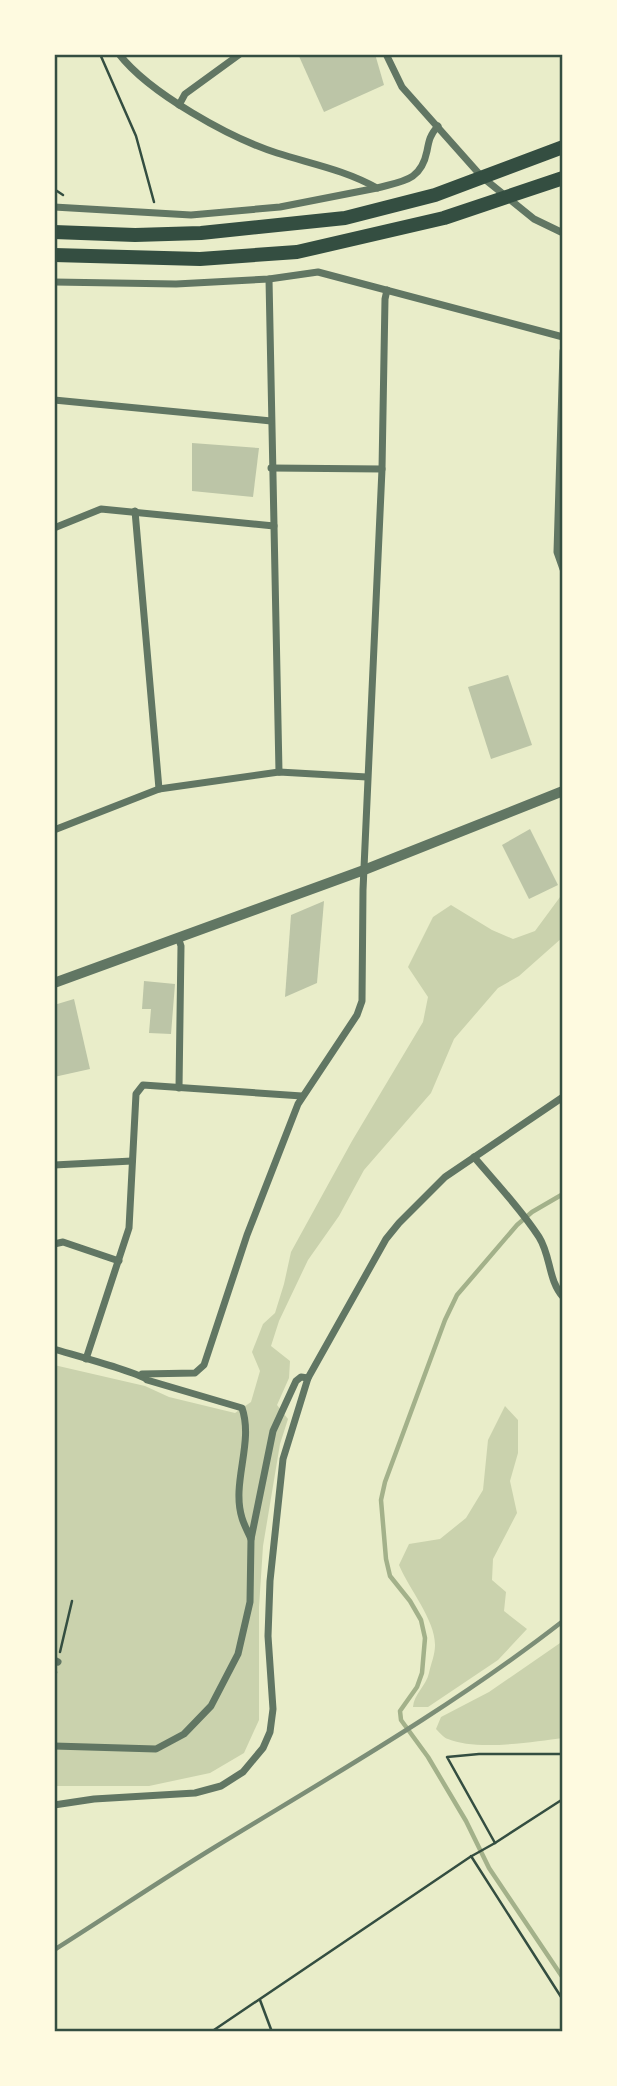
<svg xmlns="http://www.w3.org/2000/svg" width="617" height="2086" font-family="'Crimson Pro',serif">
  <style>
    .green { fill: #cad2ad }
    .lines { fill: none; stroke-linecap: round; stroke-linejoin: round }
    .stream { stroke: #a3b18a; stroke-width: 4.5 }
    .building { fill: #bcc5a7 }
    .path { stroke: #344e41; stroke-width: 2.5 }
    .minor { stroke: #617663; stroke-width: 7 }
    .tertiary { stroke: #617663; stroke-width: 10 }
    .trunk { stroke: #344e41; stroke-width: 14 }
    .rail { stroke: #7c8e77; stroke-width: 4.5 }
    .neatline { fill: none; stroke: #344e41; stroke-width: 2.5 }
  </style>
  <rect width="100%" height="100%" fill="#e9edc9"/>
  <g class="green">
    <path d="M563,893V937L519,976L498,988L454,1039L431,1093L364,1170L339,1216L308,1260L279,1321L271,1346L290,1361L289,1378L277,1405L288,1419L280,1444L263,1546L259,1607V1720L244,1753L210,1773L149,1786H54V1365L145,1386L169,1397L235,1413L251,1402L260,1371L252,1352L263,1324L275,1313L284,1284L291,1252L352,1141L423,1022L428,997L408,967L433,917L451,905L492,930L513,939L535,931Z"/>
    <path d="M505,1406L518,1420V1453L510,1481L517,1513L493,1559L492,1580L506,1592L504,1611L527,1629L498,1660L428,1707H413C414,1694 426,1686 429,1673C431,1664 435,1654 435,1646C436,1621 409,1589 399,1565L409,1544L440,1539L466,1518L483,1490L488,1440Z"/>
    <path d="M563,1641V1738C533,1742 476,1751 448,1739C444,1738 439,1732 436,1729L441,1717L489,1692Z"/>
  </g>
  <g class="lines">
    <path class="stream" d="M563,1194L532,1212L517,1225L457,1295L445,1320L385,1482L381,1500L386,1559L390,1576L410,1601L421,1620L425,1638L422,1673L417,1687L400,1711L401,1720L428,1757L466,1821L489,1868L563,1978"/>
  </g>
  <g class="building">
    <path d="M298,54H375L384,85L324,112Z"/>
    <path d="M192,443L259,448L253,497L192,491Z"/>
    <path d="M508,675L532,745L491,759L468,687Z"/>
    <path d="M530,829L558,885L529,899L502,845Z"/>
    <path d="M324,901L317,983L285,997L291,915Z"/>
    <path d="M144,981L175,984L171,1034L149,1033L151,1009H142Z"/>
    <path d="M74,999L90,1069L54,1077V1005Z"/>
  </g>
  <g class="lines">
    <g class="path">
      <path d="M100,54L136,136L154,202"/>
      <path d="M54,189L63,195"/>
      <path d="M60,1652L72,1601"/>
      <path d="M54,1685L56,1672"/>
      <path d="M495,1843L563,1799"/>
      <path d="M495,1843L447,1757L479,1754H563"/>
      <path d="M471,1856L563,2000"/>
      <path d="M260,2000L272,2032"/>
      <path d="M211,2032L470,1857L495,1843"/>
    </g>
    <g class="minor">
      <path d="M119,54C149,93 230,138 277,153C312,164 345,170 377,188C403,181 421,181 427,151C429,140 430,135 438,126"/>
      <path d="M386,54L402,87L482,177L534,219L563,233"/>
      <path d="M179,105L185,94L240,54"/>
      <path d="M54,207L191,215L280,207L377,188"/>
      <path d="M269,279L279,772"/>
      <path d="M54,282L176,284L269,279L318,272L563,337"/>
      <path d="M563,351L557,552L563,569"/>
      <path d="M54,400L271,421"/>
      <path d="M271,468L382,469"/>
      <path d="M135,511L159,789"/>
      <path d="M54,528L101,509L274,526"/>
      <path d="M54,830L159,789L279,772L367,777"/>
      <path d="M178,937L181,946L179,1088"/>
      <path d="M474,1157C496,1183 521,1209 539,1237C551,1256 548,1280 563,1297"/>
      <path d="M54,1165L132,1161"/>
      <path d="M54,1244L63,1242L119,1261"/>
      <path d="M54,1349C70,1354 141,1373 147,1380L242,1408C254,1443 231,1483 242,1518C244,1525 248,1532 251,1539L273,1431L296,1381L301,1377L308,1378"/>
      <path d="M86,1359L129,1228L136,1094L143,1085L302,1096"/>
      <path d="M142,1374L195,1373L204,1365L247,1235L298,1104L357,1015L362,1001L363,890L382,469L385,299L387,290"/>
      <path d="M54,1660L58,1662"/>
      <path d="M54,1746L156,1749L184,1734L211,1706L238,1654L250,1602L251,1539"/>
      <path d="M54,1805L94,1799L195,1793L221,1786L243,1772L263,1748L270,1732L273,1709L268,1636L270,1581L283,1459L308,1378L386,1239L399,1223L445,1177L563,1097"/>
    </g>
    <path class="tertiary" d="M54,983L364,870L563,791"/>
    <g class="trunk">
      <path d="M54,232L135,235L201,233L345,218L435,195L563,147"/>
      <path d="M54,255L200,259L297,252L444,218L563,178"/>
    </g>
    <path class="rail" d="M54,1950C108,1916 161,1880 215,1847C333,1775 454,1706 563,1621"/>
  </g>
  <rect width="617" height="2086" fill="none" stroke="#fefae0" stroke-width="112"/>
  <rect x="56" y="56" width="505" height="1974" class="neatline"/>
</svg>
